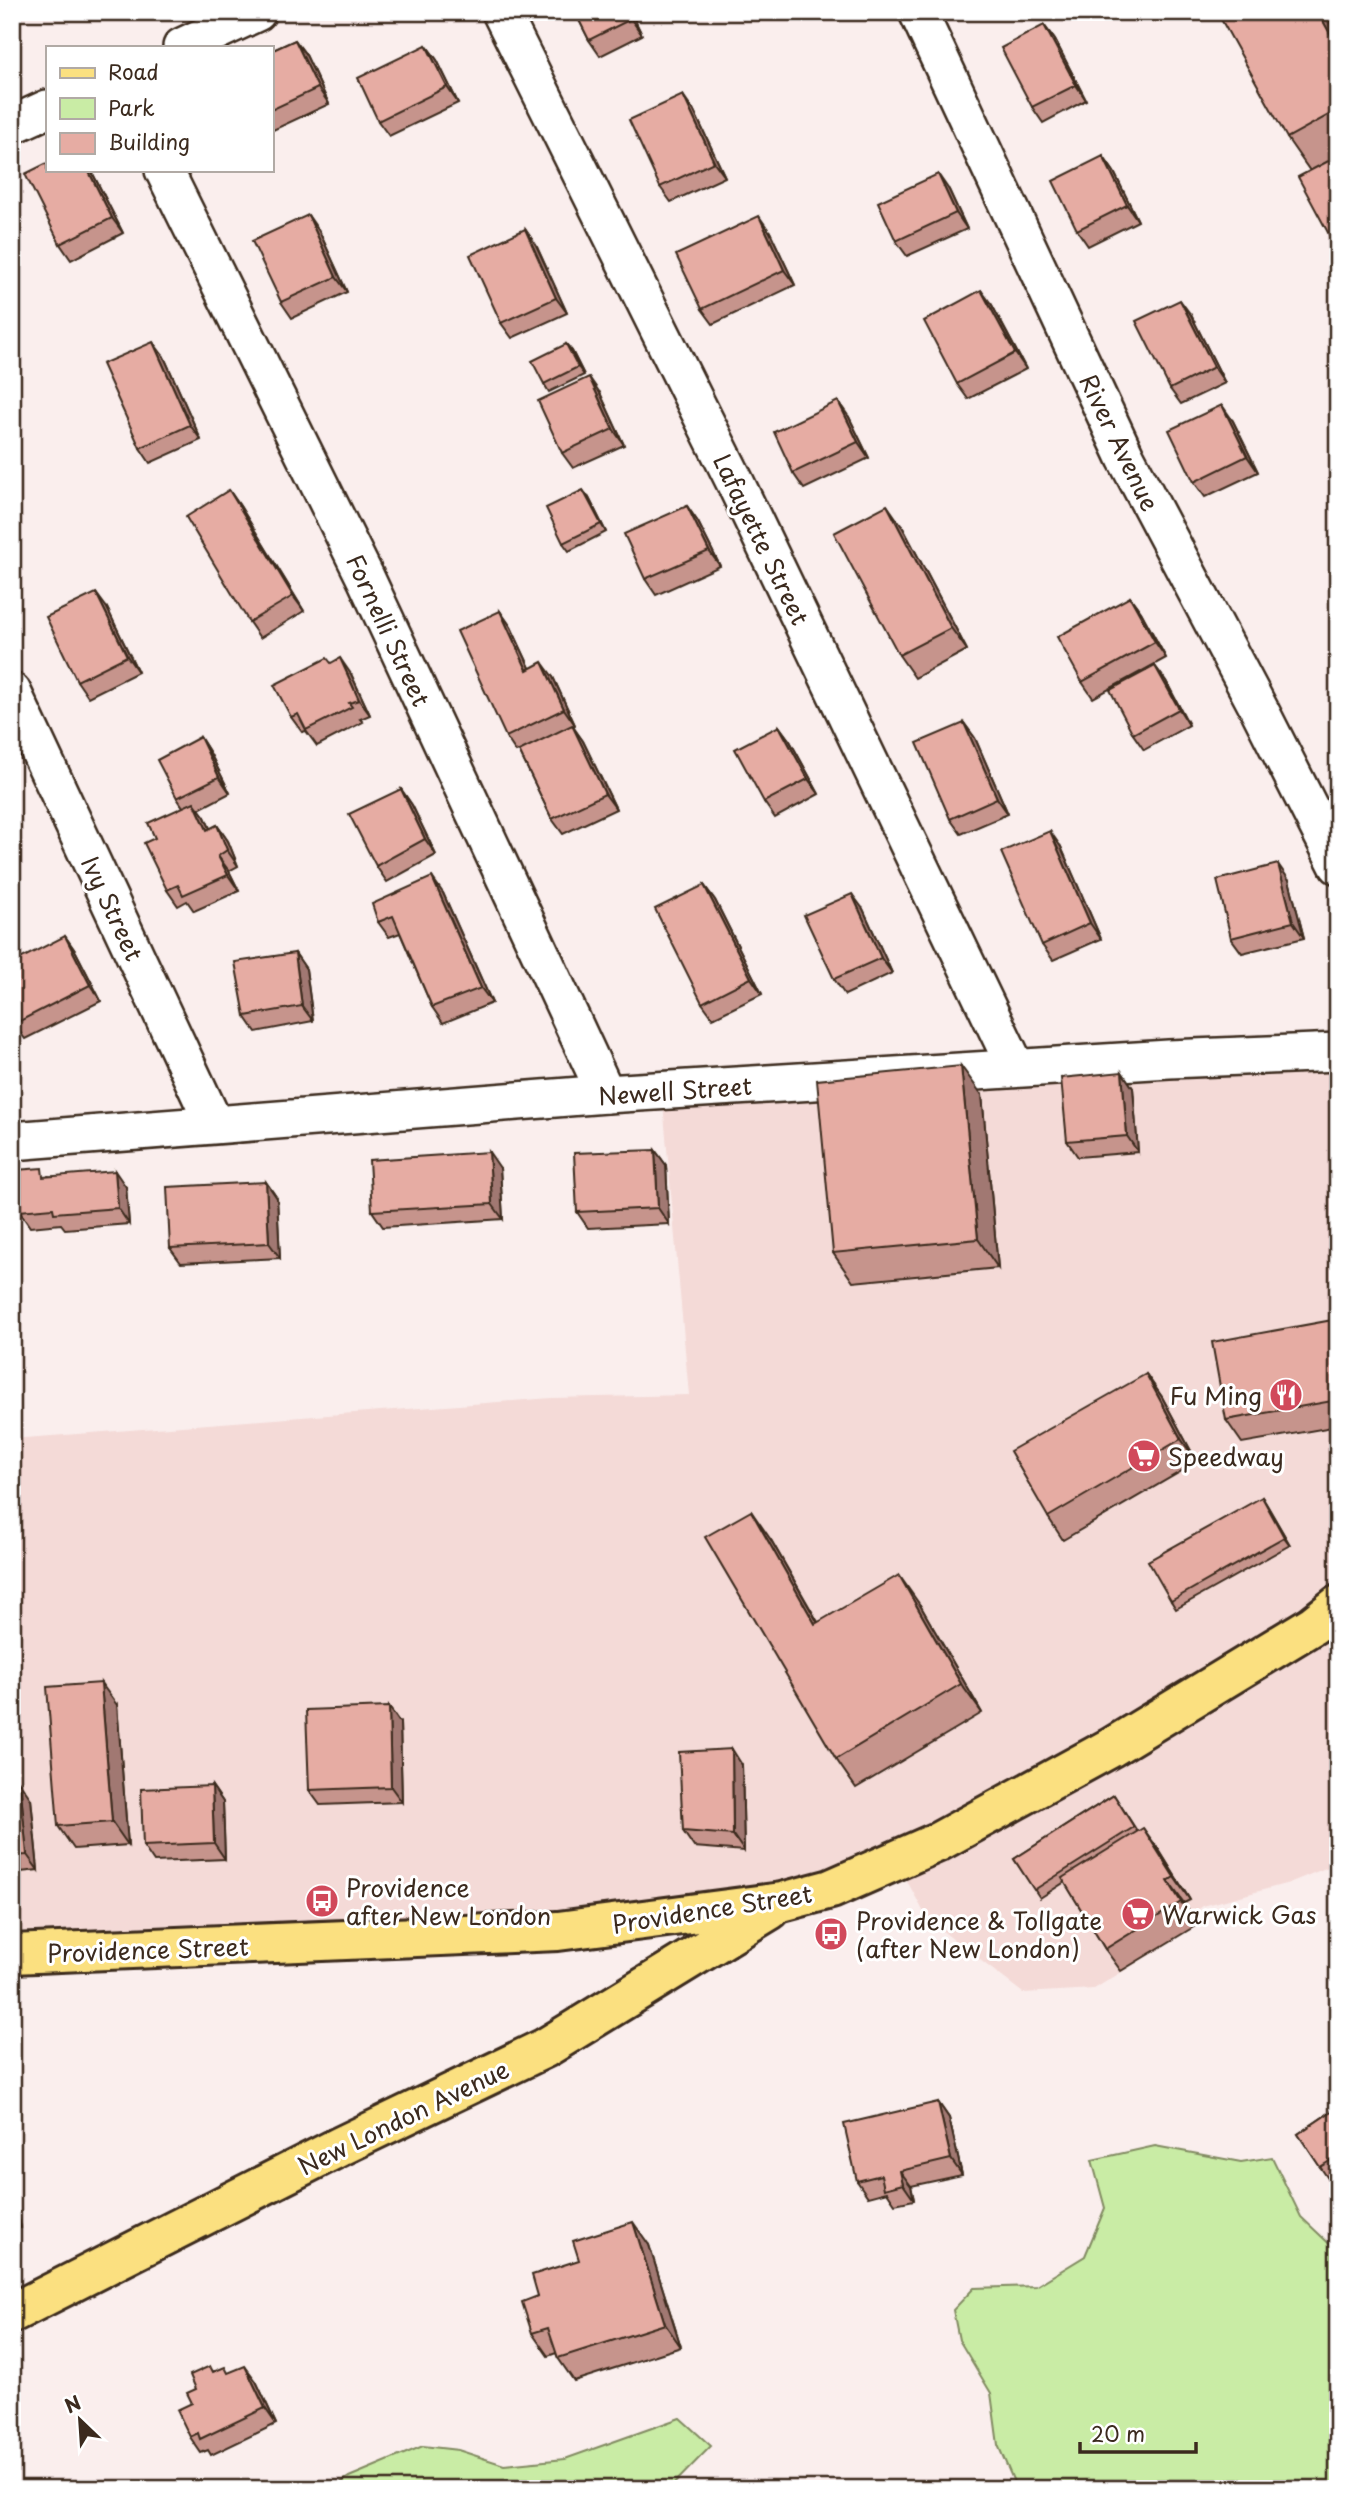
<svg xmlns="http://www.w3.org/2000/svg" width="1350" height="2501" font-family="'Playpen Sans',sans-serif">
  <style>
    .built { fill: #f4dad7 }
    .green { fill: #c9eca5; stroke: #828b62; stroke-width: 2 }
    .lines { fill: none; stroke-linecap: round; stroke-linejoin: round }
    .minor-casing { stroke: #3b2a1e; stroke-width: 42 }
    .major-casing { stroke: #3b2a1e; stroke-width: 44 }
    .minor { stroke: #fff; stroke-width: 37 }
    .major { stroke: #fbe080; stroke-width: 38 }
    .wall { fill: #c6948c; stroke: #3b2a1e; stroke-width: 2 }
    .shaded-wall { fill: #a17872; stroke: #3b2a1e; stroke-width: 2 }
    .building { fill: #e6aca3; stroke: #3b2a1e; stroke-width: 2 }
    .labels { text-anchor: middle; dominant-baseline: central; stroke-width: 6; stroke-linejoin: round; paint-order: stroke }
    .street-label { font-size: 24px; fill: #3b2a1e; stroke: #fff }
    .poi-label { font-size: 24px; fill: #3b2a1e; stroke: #fff; text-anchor: start }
  </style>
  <rect width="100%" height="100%" fill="#faeeed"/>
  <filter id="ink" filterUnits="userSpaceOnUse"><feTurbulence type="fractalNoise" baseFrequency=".0143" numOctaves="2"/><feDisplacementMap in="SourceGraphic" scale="14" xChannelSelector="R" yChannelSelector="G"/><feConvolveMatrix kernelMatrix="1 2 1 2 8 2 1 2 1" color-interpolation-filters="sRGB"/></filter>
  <g filter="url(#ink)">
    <path class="built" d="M1338,1051V1863L1289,1883L1203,1906L1167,1932L1161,1948L1094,1989L1023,1993L932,1923L934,1919L928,1920L892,1853L832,1882L546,1930L12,1950V1439L551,1398L689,1395L662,1092Z"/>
    <g class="green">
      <path d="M1155,2146L1241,2162L1272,2157L1301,2217L1338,2252V2489H1017L998,2445L991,2393L959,2340L953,2310L974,2288L1036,2286L1085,2256L1105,2208L1092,2160Z"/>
      <path d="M680,2418L711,2446L669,2489H332L349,2477L423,2446L458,2450L504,2465L565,2459Z"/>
    </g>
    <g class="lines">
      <defs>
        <g id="minor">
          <path d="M501,12L734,480L1016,1068"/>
          <path d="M918,12L1126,458L1260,711L1338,865"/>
          <path d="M182,47L257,12"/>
          <path d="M12,125L47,109"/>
          <path d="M164,170L366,579L606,1094"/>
          <path d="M12,692L214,1124"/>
          <path d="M12,1141L606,1094L1169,1059L1338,1052"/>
        </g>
        <g id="major">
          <path d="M12,1954L558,1931L782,1902L831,1889L938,1842L1112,1747L1313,1625L1338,1605"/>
          <path d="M12,2313L341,2146L545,2048L770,1910"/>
        </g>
      </defs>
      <use href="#minor" class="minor-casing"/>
      <use href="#major" class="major-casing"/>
      <use href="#minor" class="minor"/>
      <use href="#major" class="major"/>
    </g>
    <g class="wall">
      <path d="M575,12H631L642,35L600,56L589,40Z"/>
      <path d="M1044,25L1055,40L1086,100L1043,123L1032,107Z"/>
      <path d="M1338,37V251L1310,171L1287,138Z"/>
      <path d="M295,40L306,55L329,104L271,131V51Z"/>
      <path d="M426,45L437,60L458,103L389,136L378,121Z"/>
      <path d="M694,111L725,177L671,202L660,187Z"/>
      <path d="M1103,156L1114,172L1138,221L1088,246L1077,230Z"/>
      <path d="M47,170H91L123,233L71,260L60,244Z"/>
      <path d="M949,190L967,229L907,256L896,241Z"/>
      <path d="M525,229L536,245L567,313L512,338L501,323Z"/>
      <path d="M319,231L347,292L292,318L281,302Z"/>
      <path d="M770,232L795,285L713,324L702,309Z"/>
      <path d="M992,305L1026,369L968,399L957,384Z"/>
      <path d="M1191,315L1225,383L1181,404L1170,389Z"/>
      <path d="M566,344L572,351L584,375L549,392L544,384Z"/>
      <path d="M164,357L201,440L150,463L140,448Z"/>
      <path d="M600,393L624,445L573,468L562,453Z"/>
      <path d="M849,417L869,458L804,489L793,473Z"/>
      <path d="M1233,421L1258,472L1205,497L1194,482Z"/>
      <path d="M229,490L240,506L304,611L260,638L249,622Z"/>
      <path d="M589,498L606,532L569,551L563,543Z"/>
      <path d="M687,506L698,522L720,566L656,595L645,579Z"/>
      <path d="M903,528L967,650L915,678L899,655Z"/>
      <path d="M1130,597L1141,612L1166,658L1093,698L1082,682Z"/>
      <path d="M107,608L138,672L88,697L77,681Z"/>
      <path d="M500,611L511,627L530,668L553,677L575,725L572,726L583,741L616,809L563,834L552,819L519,751L516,752L506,737Z"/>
      <path d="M331,663L351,674L370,715L360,719L363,722L317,746L306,731L302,732L291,717Z"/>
      <path d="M1155,666L1166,681L1189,725L1144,750L1133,734Z"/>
      <path d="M964,723L975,738L1008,814L961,834L950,819Z"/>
      <path d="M779,726L790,741L819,794L775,818L764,802Z"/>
      <path d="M200,737L210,753L230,793L199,809L205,817L210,829L217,825L228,841L238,866L229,871L239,891L194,911L187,901L178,906L167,890L155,838L183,807L177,798Z"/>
      <path d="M401,789L412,805L436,855L387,882L376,866Z"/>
      <path d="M1061,847L1101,939L1053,960L1042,945Z"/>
      <path d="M1289,880L1304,938L1242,953L1231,938Z"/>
      <path d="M704,885L715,900L762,994L713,1018L702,1003Z"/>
      <path d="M443,893L492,1003L443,1023L432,1007L400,933L389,937L378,922Z"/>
      <path d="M863,909L892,973L845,995L834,979Z"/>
      <path d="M65,936L76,952L101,1001L25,1039L14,1024Z"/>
      <path d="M295,953L306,969L313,1021L256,1032L245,1016Z"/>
      <path d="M1122,1072L1133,1088L1138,1152L1078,1157L1067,1141Z"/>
      <path d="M982,1095L998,1268L853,1282L833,1253Z"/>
      <path d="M655,1150L666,1165L669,1224L588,1228L577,1212Z"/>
      <path d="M500,1168L503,1219L383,1227L372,1211Z"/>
      <path d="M48,1176L126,1187L129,1224L65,1229L61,1224L30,1227L19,1211Z"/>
      <path d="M266,1182L277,1198L280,1258L181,1263L170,1248Z"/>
      <path d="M1338,1319V1426L1242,1443L1226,1420Z"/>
      <path d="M1146,1374L1162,1397L1197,1462L1063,1540L1048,1517Z"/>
      <path d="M1262,1497L1290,1545L1176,1609L1171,1601Z"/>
      <path d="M771,1540L818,1622L920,1605L982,1713L856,1788L836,1759Z"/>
      <path d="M117,1705L128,1845L74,1849L58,1826Z"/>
      <path d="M400,1723L402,1802L320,1805L309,1790Z"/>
      <path d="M742,1765L744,1851L694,1847L683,1831Z"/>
      <path d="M12,1784L31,1799L38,1870L12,1873Z"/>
      <path d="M212,1786L223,1802L225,1859L154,1862L143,1846Z"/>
      <path d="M1114,1795L1137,1831L1159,1850L1190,1900L1184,1903L1197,1925L1121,1971L1105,1949L1065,1882L1040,1898L1014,1859Z"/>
      <path d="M12,2070L17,2089L12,2090Z"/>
      <path d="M938,2102L949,2118L962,2175L911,2186L914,2200L895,2204L887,2192L868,2197L857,2181Z"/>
      <path d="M1338,2107V2179L1331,2183L1298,2134Z"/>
      <path d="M12,2188L21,2228L12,2230Z"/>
      <path d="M649,2245L681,2347L574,2381L558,2358L556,2353L548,2356L532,2333L538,2296Z"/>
      <path d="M214,2371L229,2373L256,2381L276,2424L211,2455L208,2450L201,2453L190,2437L192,2403L196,2389Z"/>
    </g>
    <g class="shaded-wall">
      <path d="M628,12H631L642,35L631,19Z"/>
      <path d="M1318,12H1324L1338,37V48Z"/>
      <path d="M1044,25L1055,40L1086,100L1076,85Z"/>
      <path d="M295,40L306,55L329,104L318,88Z"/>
      <path d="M426,45L437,60L458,103L447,87Z"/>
      <path d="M683,95L694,111L725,177L714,162Z"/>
      <path d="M1103,156L1114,172L1138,221L1127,205Z"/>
      <path d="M88,170H91L123,233L112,218Z"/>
      <path d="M938,174L949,190L967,229L956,213Z"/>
      <path d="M308,215L319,231L347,292L336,277Z"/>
      <path d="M759,216L770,232L795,285L784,270Z"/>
      <path d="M525,229L536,245L567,313L556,298Z"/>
      <path d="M981,290L992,305L1026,369L1015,353Z"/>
      <path d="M1180,300L1191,315L1225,383L1214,367Z"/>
      <path d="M153,342L164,357L201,440L190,425Z"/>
      <path d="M566,344L572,351L584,375L578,367Z"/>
      <path d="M589,377L600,393L624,445L613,429Z"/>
      <path d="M838,401L849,417L869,458L858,442Z"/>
      <path d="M1222,405L1233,421L1258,472L1247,456Z"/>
      <path d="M229,490L240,506L304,611L293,596Z"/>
      <path d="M583,490L589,498L606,532L601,524Z"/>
      <path d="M887,505L903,528L967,650L951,628Z"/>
      <path d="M687,506L698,522L720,566L709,551Z"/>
      <path d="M96,593L107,608L138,672L127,656Z"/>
      <path d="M1130,597L1141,612L1166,658L1155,642Z"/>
      <path d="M500,611L511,627L538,685L527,670Z"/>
      <path d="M340,658L351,674L370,715L359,700Z"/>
      <path d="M542,662L553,677L575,725L564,709Z"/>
      <path d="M1155,666L1166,681L1189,725L1179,709Z"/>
      <path d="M964,723L975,738L1008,814L997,798Z"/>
      <path d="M572,725L583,741L616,809L605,794Z"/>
      <path d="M779,726L790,741L819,794L808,779Z"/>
      <path d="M200,737L210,753L230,793L219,777Z"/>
      <path d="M401,789L412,805L436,855L425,839Z"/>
      <path d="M194,802L205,817L218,846L207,830Z"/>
      <path d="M217,825L228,841L238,866L227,850Z"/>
      <path d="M1050,831L1061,847L1101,939L1090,923Z"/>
      <path d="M218,856L229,871L239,891L228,875Z"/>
      <path d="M1278,864L1289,880L1304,938L1293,922Z"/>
      <path d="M432,877L443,893L492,1003L481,988Z"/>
      <path d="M704,885L715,900L762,994L751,978Z"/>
      <path d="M852,894L863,909L892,973L881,958Z"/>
      <path d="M65,936L76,952L101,1001L90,985Z"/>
      <path d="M295,953L306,969L313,1021L302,1006Z"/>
      <path d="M961,1066L982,1095L998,1268L978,1239Z"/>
      <path d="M1122,1072L1133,1088L1138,1152L1127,1136Z"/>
      <path d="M655,1150L666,1165L669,1224L658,1208Z"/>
      <path d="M489,1152L500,1168L503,1219L492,1204Z"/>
      <path d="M115,1171L126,1187L129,1224L118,1208Z"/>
      <path d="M266,1182L277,1198L280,1258L269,1243Z"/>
      <path d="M1146,1374L1162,1397L1197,1462L1181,1439Z"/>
      <path d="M1262,1497L1267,1505L1290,1545L1284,1537Z"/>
      <path d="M751,1511L771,1540L835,1653L815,1624Z"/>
      <path d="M899,1575L920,1605L982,1713L961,1684Z"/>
      <path d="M101,1683L117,1705L128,1845L112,1822Z"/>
      <path d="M389,1707L400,1723L402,1802L391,1787Z"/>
      <path d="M732,1749L742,1765L744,1851L733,1835Z"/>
      <path d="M20,1783L31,1799L38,1870L27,1855Z"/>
      <path d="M212,1786L223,1802L225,1859L214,1843Z"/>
      <path d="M1143,1828L1159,1850L1190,1900L1174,1877Z"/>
      <path d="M1168,1881L1184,1903L1197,1925L1181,1902Z"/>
      <path d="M12,2070L17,2089L12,2083Z"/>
      <path d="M938,2102L949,2118L962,2175L951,2159Z"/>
      <path d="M900,2171L911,2186L914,2200L903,2184Z"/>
      <path d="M12,2188L21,2228L12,2215Z"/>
      <path d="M633,2222L649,2245L681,2347L665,2324Z"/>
      <path d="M245,2366L256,2381L276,2424L265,2408Z"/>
    </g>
    <g class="building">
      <path d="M575,12H628L631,19L589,40Z"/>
      <path d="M1217,12H1318L1338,48V110L1287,138Z"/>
      <path d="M1044,25L1076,85L1032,107L1001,48Z"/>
      <path d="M295,40L318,88L271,110V51Z"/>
      <path d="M426,45L447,87L378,121L358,78Z"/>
      <path d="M683,95L714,162L660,187L629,120Z"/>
      <path d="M1103,156L1127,205L1077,230L1053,181Z"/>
      <path d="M1338,156V251L1298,177Z"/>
      <path d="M47,163V170H88L112,218L60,244L25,174Z"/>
      <path d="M938,174L956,213L896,241L878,202Z"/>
      <path d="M308,215L336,277L281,302L252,241Z"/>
      <path d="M759,216L784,270L702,309L676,255Z"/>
      <path d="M525,229L556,298L501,323L470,255Z"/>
      <path d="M981,290L1015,353L957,384L924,321Z"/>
      <path d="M1180,300L1214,367L1170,389L1136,321Z"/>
      <path d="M153,342L190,425L140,448L102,364Z"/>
      <path d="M566,344L578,367L544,384L532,361Z"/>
      <path d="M589,377L613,429L562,453L538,401Z"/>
      <path d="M838,401L858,442L793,473L774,432Z"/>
      <path d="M1222,405L1247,456L1194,482L1169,430Z"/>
      <path d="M229,490L293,596L249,622L186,517Z"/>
      <path d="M583,490L601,524L563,543L546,508Z"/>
      <path d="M887,505L951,628L899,655L834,533Z"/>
      <path d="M687,506L709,551L645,579L624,534Z"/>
      <path d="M96,593L127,656L77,681L46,617Z"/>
      <path d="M1130,597L1155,642L1082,682L1057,637Z"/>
      <path d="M500,611L527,670L542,662L564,709L506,737L457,631Z"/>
      <path d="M327,658L331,663L340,658L359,700L349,703L352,707L306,730L298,714L291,717L274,685Z"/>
      <path d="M1155,666L1179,709L1133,734L1110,690Z"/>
      <path d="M964,723L997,798L950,819L917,743Z"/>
      <path d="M572,725L605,794L552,819L519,751Z"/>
      <path d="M779,726L808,779L764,802L735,749Z"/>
      <path d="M200,737L219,777L177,798L157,760Z"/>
      <path d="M401,789L425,839L376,866L349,814Z"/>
      <path d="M194,802L207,830L217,825L227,850L218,856L228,875L183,895L178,885L167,890L144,843L155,838L148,823Z"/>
      <path d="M1050,831L1090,923L1042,945L1001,852Z"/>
      <path d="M1278,864L1293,922L1231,938L1217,880Z"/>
      <path d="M432,877L481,988L432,1007L393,916L378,922L372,904Z"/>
      <path d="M704,885L751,978L702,1003L655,909Z"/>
      <path d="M852,894L881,958L834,979L804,915Z"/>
      <path d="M65,936L90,985L14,1024L12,1021V963Z"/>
      <path d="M295,953L302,1006L245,1016L235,962Z"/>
      <path d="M961,1066L978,1239L833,1253L817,1080Z"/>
      <path d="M1122,1072L1127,1136L1067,1141L1061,1078Z"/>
      <path d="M655,1150L658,1208L577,1212L574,1153Z"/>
      <path d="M489,1152L492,1204L372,1211L369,1160Z"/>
      <path d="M42,1168L43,1177L115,1171L118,1208L54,1213L53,1208L19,1211L16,1170Z"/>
      <path d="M266,1182L269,1243L170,1248L167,1187Z"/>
      <path d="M1338,1319V1400L1226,1420L1212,1342Z"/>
      <path d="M1146,1374L1181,1439L1048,1517L1010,1451Z"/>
      <path d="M1262,1497L1284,1537L1171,1601L1148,1561Z"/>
      <path d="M751,1511L815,1624L899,1575L961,1684L836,1759L705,1537Z"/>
      <path d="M101,1683L112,1822L58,1826L47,1687Z"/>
      <path d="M389,1707L391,1787L309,1790L306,1710Z"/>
      <path d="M732,1749L733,1835L683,1831L679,1752Z"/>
      <path d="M20,1783L27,1855L12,1856V1784Z"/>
      <path d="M212,1786L214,1843L143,1846L141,1789Z"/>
      <path d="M1114,1795L1134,1827L1034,1890L1014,1859Z"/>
      <path d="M1143,1828L1174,1877L1168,1881L1181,1902L1105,1949L1062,1878Z"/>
      <path d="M938,2102L951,2159L900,2171L903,2184L884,2189L881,2175L857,2181L844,2124Z"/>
      <path d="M1338,2107V2156L1320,2167L1298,2134Z"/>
      <path d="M633,2222L665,2324L558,2358L548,2328L532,2333L522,2302L538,2296L532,2275L579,2260L573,2241Z"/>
      <path d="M210,2366L213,2372L225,2367L228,2373L245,2366L265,2408L200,2439L198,2433L190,2437L177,2410L192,2403L187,2393L196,2389L190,2375Z"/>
      <path d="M14,2478L20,2489H12V2479Z"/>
    </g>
  </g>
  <defs>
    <symbol id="restaurant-disc" viewBox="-11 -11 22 22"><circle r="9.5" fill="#d1495b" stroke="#fff"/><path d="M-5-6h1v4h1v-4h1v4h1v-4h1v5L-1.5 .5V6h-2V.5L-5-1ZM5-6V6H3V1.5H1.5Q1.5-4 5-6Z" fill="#fff"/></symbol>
    <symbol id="supermarket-disc" viewBox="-11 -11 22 22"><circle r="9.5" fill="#d1495b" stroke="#fff"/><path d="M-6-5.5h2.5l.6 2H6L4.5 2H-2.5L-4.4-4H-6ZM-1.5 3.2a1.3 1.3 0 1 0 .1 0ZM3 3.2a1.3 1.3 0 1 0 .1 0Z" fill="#fff"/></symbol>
    <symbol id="bus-disc" viewBox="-11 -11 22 22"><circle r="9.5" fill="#d1495b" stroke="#fff"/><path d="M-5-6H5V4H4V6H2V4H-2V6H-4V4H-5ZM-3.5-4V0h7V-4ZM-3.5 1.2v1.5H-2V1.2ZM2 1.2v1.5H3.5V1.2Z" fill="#fff"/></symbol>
  </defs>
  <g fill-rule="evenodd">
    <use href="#restaurant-disc" x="1267" y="1376" width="38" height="38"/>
    <use href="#supermarket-disc" x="1125" y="1437" width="38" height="38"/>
    <use href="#bus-disc" x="303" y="1882" width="38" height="38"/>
    <use href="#supermarket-disc" x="1119" y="1895" width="38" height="38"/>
    <use href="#bus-disc" x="812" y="1915" width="38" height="38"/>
  </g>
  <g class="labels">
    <g class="street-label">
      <text transform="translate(1120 442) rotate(64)">River Avenue</text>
      <text transform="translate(762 539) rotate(64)">Lafayette Street</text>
      <text transform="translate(389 630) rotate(65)">Fornelli Street</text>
      <text transform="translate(113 908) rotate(65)">Ivy Street</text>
      <text transform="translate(675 1090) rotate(-4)">Newell Street</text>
      <text transform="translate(712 1908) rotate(-9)">Providence Street</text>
      <text transform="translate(148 1949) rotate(-2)">Providence Street</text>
      <text transform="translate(403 2117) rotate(-26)">New London Avenue</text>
    </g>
    <g class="poi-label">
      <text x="1262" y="1395" text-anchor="end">Fu Ming</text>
      <text x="1168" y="1456">Speedway</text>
      <text x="346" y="1887">Providence<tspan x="346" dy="28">after New London</tspan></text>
      <text x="1162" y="1914">Warwick Gas</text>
      <text x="856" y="1920">Providence &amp; Tollgate<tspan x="856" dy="28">(after New London)</tspan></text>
    </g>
  </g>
  <rect width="1350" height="2501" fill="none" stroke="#fff" stroke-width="42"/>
  <rect x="21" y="21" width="1308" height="2459" fill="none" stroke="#3b2a1e" stroke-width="2.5" filter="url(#ink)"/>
  <rect x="46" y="46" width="228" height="126" fill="#ffffff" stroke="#b1aaa5" stroke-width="2"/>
  <rect x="60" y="68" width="35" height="10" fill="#fbe080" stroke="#b1aaa5" stroke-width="2"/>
  <text x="108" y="80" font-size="21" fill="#3b2a1e">Road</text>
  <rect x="60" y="98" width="35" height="21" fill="#c9eca5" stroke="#b1aaa5" stroke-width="2"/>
  <text x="108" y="116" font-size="21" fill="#3b2a1e">Park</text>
  <rect x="60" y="133" width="35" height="21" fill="#e6aca3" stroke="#b1aaa5" stroke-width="2"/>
  <text x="108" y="150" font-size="21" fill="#3b2a1e">Building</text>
  <g transform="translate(80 2420) rotate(335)" stroke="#ffffff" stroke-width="5" paint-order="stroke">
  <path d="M0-5L12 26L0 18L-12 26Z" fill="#3b2a1e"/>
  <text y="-10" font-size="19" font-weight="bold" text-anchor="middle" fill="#3b2a1e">N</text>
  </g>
  <path d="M1080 2442v10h116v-10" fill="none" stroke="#3b2a1e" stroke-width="3.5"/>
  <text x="1091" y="2442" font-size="21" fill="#3b2a1e" stroke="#ffffff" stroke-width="5" paint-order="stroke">20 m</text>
</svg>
